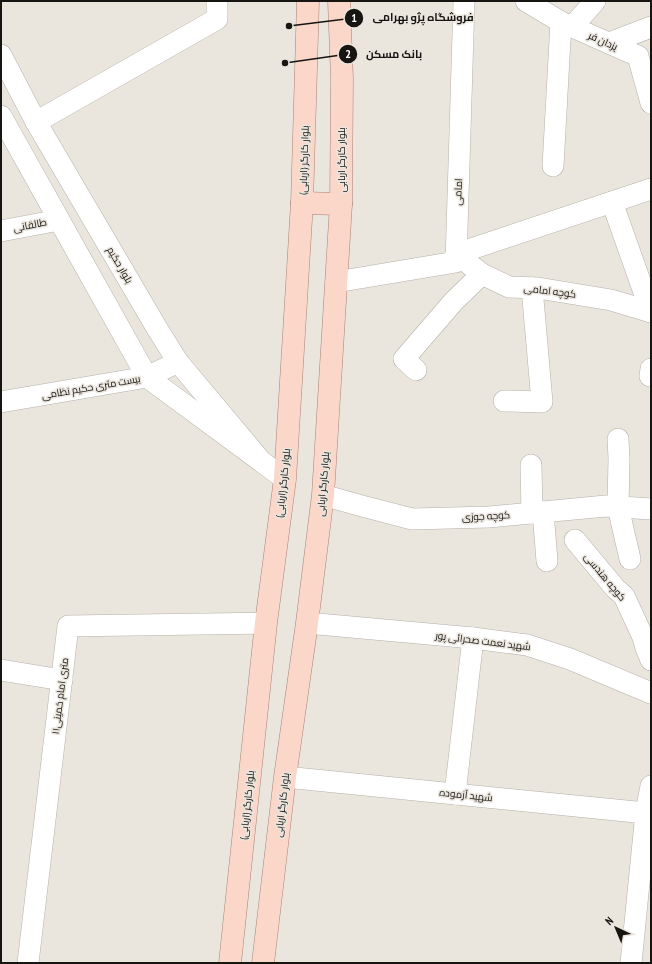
<svg xmlns="http://www.w3.org/2000/svg" width="652" height="964" font-family="'PT Sans Narrow',Cairo,sans-serif">
  <style>
    .lines { fill: none; stroke-linecap: round; stroke-linejoin: round }
    .minor-casing { stroke: #b5b1aa; stroke-width: 22 }
    .major-casing { stroke: #a98272; stroke-width: 23 }
    .minor { stroke: #fff; stroke-width: 21 }
    .major { stroke: #fbd7ca; stroke-width: 22 }
    .labels { text-anchor: middle; dominant-baseline: central; stroke-width: 3; stroke-linejoin: round; paint-order: stroke }
    .street-label { font-size: 10px; fill: #161512; stroke: #eae5dd }
    .leader { fill: none; stroke: #161512; stroke-width: 1.5 }
    .callout-dot { fill: #161512; stroke: #eae5dd; stroke-width: 1.5 }
    .mark-label { font-size: 12px; text-anchor: middle; font-weight: bold; fill: #fff }
    .callout-label { font-size: 11px; text-anchor: middle; font-weight: bold; fill: #161512; stroke: #eae5dd; stroke-width: 3; stroke-linejoin: round; paint-order: stroke }
  </style>
  <rect width="100%" height="100%" fill="#eae5dd"/>
  <g class="lines">
    <defs>
      <g id="minor">
        <path d="M526,1L561,22L638,56L651,103"/>
        <path d="M572,27L595,1"/>
        <path d="M609,43L651,27"/>
        <path d="M1,55L36,122L158,330L178,362L260,460"/>
        <path d="M1,116L147,377L285,479"/>
        <path d="M36,122L217,19V1"/>
        <path d="M553,166L561,22"/>
        <path d="M612,202L651,312"/>
        <path d="M1,231L59,220"/>
        <path d="M456,254L482,274L509,287L538,288L611,300L651,312"/>
        <path d="M456,254L651,189"/>
        <path d="M336,282L456,262L464,1"/>
        <path d="M416,370L404,359L454,301L482,274"/>
        <path d="M650,376L651,369"/>
        <path d="M504,401L542,402L532,288"/>
        <path d="M1,402L147,377L178,362"/>
        <path d="M618,439L619,458L618,507L630,559"/>
        <path d="M531,465L532,513"/>
        <path d="M323,495L362,506L412,519L489,517L606,506L651,509"/>
        <path d="M543,512L547,561"/>
        <path d="M575,540L615,588L624,596L643,637L646,648L651,660"/>
        <path d="M307,623L473,638L527,645L570,659L651,693"/>
        <path d="M1,670L62,680"/>
        <path d="M285,777L646,813"/>
        <path d="M455,794L473,638"/>
        <path d="M28,963L68,626L266,623"/>
        <path d="M631,963L646,813L651,786"/>
      </g>
      <g id="major">
        <path d="M302,203L341,204"/>
        <path d="M230,963L266,623L285,479L302,203L308,1"/>
        <path d="M263,963L285,777L307,623L323,495L341,204L342,79L339,1"/>
      </g>
    </defs>
    <use href="#minor" class="minor-casing"/>
    <use href="#major" class="major-casing"/>
    <use href="#minor" class="minor"/>
    <use href="#major" class="major"/>
  </g>
  <g class="labels">
    <g class="street-label">
      <text transform="translate(603 41) rotate(24)">یزدان فر</text>
      <text transform="translate(304 160) rotate(-88)">بلوار کارگر (اربابی)</text>
      <text transform="translate(341 160) rotate(-90)">بلوار کارگر اربابی</text>
      <text transform="translate(458 192) rotate(-88)">امامی</text>
      <text transform="translate(30 225) rotate(-11)">طالقانی</text>
      <text transform="translate(120 265) rotate(60)">بلوار حکیم</text>
      <text transform="translate(550 291) rotate(7)">کوچه امامی</text>
      <text transform="translate(91 387) rotate(-10)">بیست متری حکیم نظامی</text>
      <text transform="translate(283 483) rotate(-84)">بلوار کارگر (اربابی)</text>
      <text transform="translate(323 484) rotate(-85)">بلوار کارگر اربابی</text>
      <text transform="translate(486 516) rotate(-3)">کوچه جوزی</text>
      <text transform="translate(605 577) rotate(50)">کوچه هندسی</text>
      <text transform="translate(483 641) rotate(7)">شهید نعمت صحرائی پور</text>
      <text transform="translate(60 696) rotate(-83)">۱۱متری امام خمینی</text>
      <text transform="translate(466 795) rotate(6)">شهید آزموده</text>
      <text transform="translate(247 805) rotate(-84)">بلوار کارگر (اربابی)</text>
      <text transform="translate(282 805) rotate(-83)">بلوار کارگر اربابی</text>
    </g>
  </g>
  <path class="leader" d="M289 26L354 18M285 63L348 54"/>
  <g class="callout-dot">
    <circle cx="289" cy="26" r="4"/>
    <circle cx="285" cy="63" r="4"/>
    <circle cx="354" cy="18" r="10"/>
    <circle cx="348" cy="54" r="10"/>
  </g>
  <g class="mark-label">
    <text x="354" y="22">1</text>
    <text x="348" y="58">2</text>
  </g>
  <g class="callout-label">
    <text x="423" y="21">فروشگاه پژو بهرامی</text>
    <text x="394" y="58">بانک مسکن</text>
  </g>
  <rect width="652" height="964" fill="none" stroke="#161512" stroke-width="4"/>
  <g transform="translate(616 928) rotate(316)" stroke="#eae5dd" stroke-width="3" paint-order="stroke">
  <path d="M0-3L7 15L0 10L-7 15Z" fill="#161512"/>
  <text y="-6" font-size="11" font-weight="bold" text-anchor="middle" fill="#161512">N</text>
  </g>
</svg>
